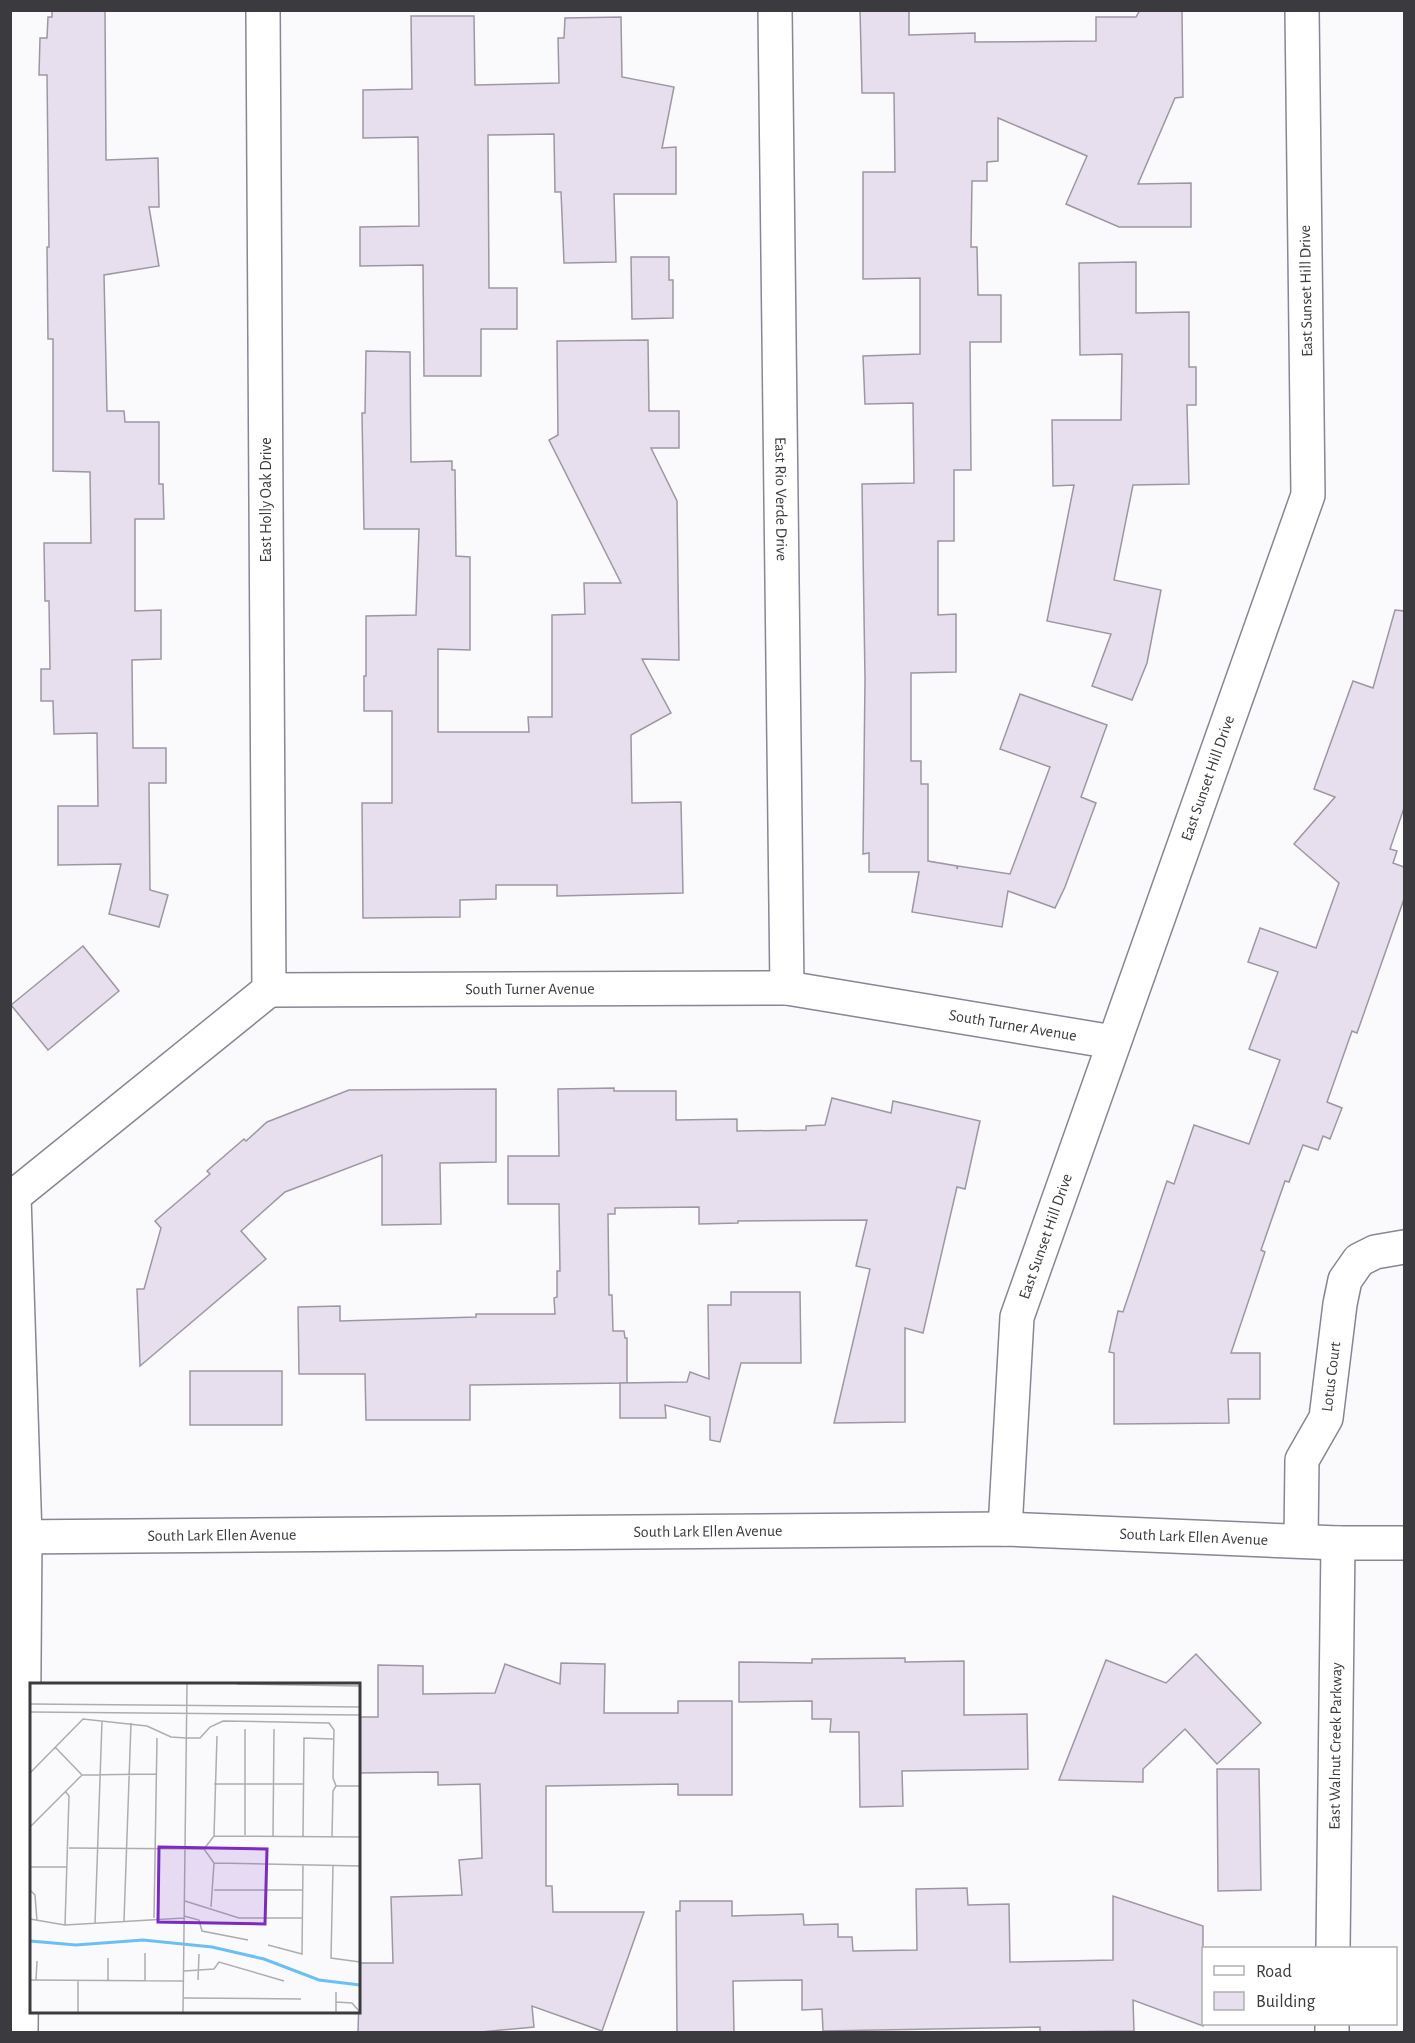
<svg xmlns="http://www.w3.org/2000/svg" width="1415" height="2043" font-family="'Alegreya Sans',sans-serif">
  <style>
    .building { fill: #e7dfed; stroke: #9e97a3; stroke-width: 1.5 }
    .lines { fill: none; stroke-linecap: round; stroke-linejoin: round }
    .street-casing { stroke: #878693; stroke-width: 36 }
    .secondary-casing { stroke: #878693; stroke-width: 36 }
    .street { stroke: #fff; stroke-width: 33 }
    .secondary { stroke: #fff; stroke-width: 33 }
    .labels { text-anchor: middle; dominant-baseline: central; stroke-width: 5; stroke-linejoin: round; paint-order: stroke }
    .street-label { font-size: 16px; fill: #3a3a3f; stroke: #fff }
    .inset-river { fill: none; stroke: #6ac0f4; stroke-width: 3 }
    .inset-road { fill: none; stroke: #adadb1; stroke-width: 1.5 }
    .view { fill: #7b2cbf; fill-opacity: 0.15; stroke: #7b2cbf; stroke-width: 3 }
    .inset-edge { fill: none; stroke: #3a3a3f; stroke-width: 3 }
  </style>
  <rect width="100%" height="100%" fill="#fafafd"/>
  <g class="building">
    <path d="M52,10H105L106,160L158,158L159,207H149L159,266L104,275L107,411H124L125,422H159V484H163L164,519H135V611L161,610V659L132,660L133,748H166V783H149L150,890L168,895L159,927L109,914L121,864L58,865V806H98L97,733L54,734L53,701H41V669H50L49,601H45L44,543H91L90,472L53,471V339H48L47,247H49L47,75H39L40,38H47L48,17H52Z"/>
    <path d="M860,10H909V35L975,33V42L1096,41V17H1136L1140,10H1182L1183,97L1175,98L1138,184L1191,183V227H1119L1066,204L1087,156L998,118V161L987,162V181H972L971,247H977L978,295H1001V342H970L971,470H954V541H938V615L956,614V672L911,673V761H921V784H928V861L957,866V869L958,866L1010,874L1050,767L1000,749L1020,694L1107,725L1081,797L1096,803L1065,887L1055,908L1008,891L1002,927L912,912L919,872H869V853L863,854L865,679L862,484L914,483L913,403L865,404L863,356L920,354V278L863,279V172H895L894,93H862Z"/>
    <path d="M411,16H474L475,85L559,83L558,38H564L565,18L621,17L622,77L674,87L662,148L676,147V194H614L616,262L564,263L561,192H555L554,134L488,135L489,288H517V329H481V376H424L423,265L360,266V227L419,226L418,137L363,138V90L412,89Z"/>
    <path d="M631,257H669V280H673V318L632,319Z"/>
    <path d="M1136,262V313L1189,312V367H1196V405H1187L1189,484L1133,485L1114,580L1161,590L1147,663L1132,700L1092,686L1111,634L1047,621L1074,485L1053,486L1052,420H1121L1122,354L1080,355L1079,263Z"/>
    <path d="M648,340L649,411H679V448H651L677,501L679,660L642,659L671,713L631,735L632,803L681,802L683,893L557,896V885H496V899L460,900V917L363,918L362,803H392V711H364V676H366V616L416,615L419,529H364L362,413H365L366,351L410,352L411,462L452,461V470H455L456,556L470,557V650L438,649V732H529L528,717H552V615L585,614L584,583H621L549,440L558,435L557,341Z"/>
    <path d="M1395,610L1404,611V808L1390,849L1397,851L1393,863L1404,867V899L1357,1033L1352,1031L1327,1102L1342,1108L1330,1139L1323,1136L1318,1150L1303,1145L1289,1182L1285,1181L1261,1250L1265,1252L1231,1353H1260V1399H1228L1229,1423L1114,1424V1353L1109,1352L1118,1311L1123,1312L1167,1181L1174,1184L1194,1125L1249,1144L1280,1060L1249,1049L1278,972L1248,962L1260,928L1316,948L1339,883L1294,844L1335,797L1314,789L1353,681L1373,688Z"/>
    <path d="M83,946L119,991L48,1050L11,1005Z"/>
    <path d="M614,1088V1091H676V1120L737,1119V1131L806,1130V1126L825,1125L832,1098L891,1113L893,1101L980,1121L965,1189L957,1187L923,1333L905,1328V1422L834,1423L870,1269L856,1266L867,1220L738,1221V1223L699,1224V1207L615,1208V1214H608L609,1295H612L613,1331H624L625,1338H627V1383L470,1385V1420H366L365,1374H299L298,1307L340,1306V1321L476,1317V1314H555L554,1298L557,1297V1271H560L559,1204H508V1156H559L558,1089Z"/>
    <path d="M496,1089V1162L440,1163L441,1224L382,1225V1155L285,1192L241,1231L266,1259L140,1366L137,1289H144L161,1228L155,1221L210,1174L207,1171L244,1139L246,1141L267,1122L349,1090Z"/>
    <path d="M731,1292H800L801,1363H741L720,1442L710,1440V1417L665,1405L666,1418H620V1383L687,1382L690,1372L709,1379L708,1305H731Z"/>
    <rect x="190" y="1371" width="92" height="54"/>
    <path d="M1196,1654L1261,1723L1217,1764L1185,1729L1143,1769V1782L1059,1780L1106,1660L1166,1683Z"/>
    <path d="M905,1658V1662L964,1661V1715L1027,1714L1028,1769L902,1771L903,1806L860,1807L859,1732H830L831,1719H812V1701L739,1702V1662L812,1663V1659Z"/>
    <path d="M561,1663L605,1664L604,1713H678V1701H732V1795H678V1784L546,1786V1886H552L553,1912H644L602,2031L532,2006L534,2027L480,2032H358L360,1963H393L391,1897L462,1895L459,1860L482,1858L480,1784L438,1785V1772L358,1773V1717H378V1665L423,1666V1694L495,1693L505,1664L560,1684Z"/>
    <path d="M1217,1769H1259L1261,1890L1218,1891Z"/>
    <path d="M967,1888L968,1905L1009,1904L1010,1962L1113,1960V1896L1203,1926V2026L1133,2000L1134,2031L1040,2032V2027L823,2031L822,2009L802,2010V1980L733,1981L734,2032H677L676,1911H680V1901H732V1916L803,1914L804,1925L838,1924V1937H852L853,1951L917,1950L916,1889Z"/>
  </g>
  <g class="lines">
    <defs>
      <g id="street">
        <path id="s1" d="M775,10L787,988"/>
        <path id="s2" d="M269,990L787,988L1113,1042"/>
        <path id="s3" d="M1005,1529L1017,1317L1308,495L1302,10"/>
        <path id="s4" d="M1301,1540L1302,1460L1326,1418L1340,1304L1345,1280L1359,1260L1375,1252L1404,1247"/>
        <path id="s5" d="M1333,1948L1338,1543"/>
        <path d="M1332,2032V2024"/>
      </g>
      <g id="secondary">
        <path d="M10,1193L14,1196L25,1537L21,2032"/>
        <path d="M14,1196L269,990L263,10"/>
        <path id="s6" d="M10,1537L1005,1529L1338,1543H1404"/>
      </g>
    </defs>
    <use href="#street" class="street-casing"/>
    <use href="#secondary" class="secondary-casing"/>
    <use href="#street" class="street"/>
    <use href="#secondary" class="secondary"/>
  </g>
  <g class="labels">
    <g class="street-label">
      <text transform="translate(1306 291) rotate(-91)">East Sunset Hill Drive</text>
      <text stroke="none"><textPath href="#s1" startOffset="489">East Rio Verde Drive</textPath></text>
      <text transform="translate(266 500) rotate(-90)">East Holly Oak Drive</text>
      <text stroke="none"><textPath href="#s3" startOffset="784">East Sunset Hill Drive</textPath></text>
      <text stroke="none"><textPath href="#s2" startOffset="261">South Turner Avenue</textPath></text>
      <text stroke="none"><textPath href="#s2" startOffset="747">South Turner Avenue</textPath></text>
      <text stroke="none"><textPath href="#s3" startOffset="298">East Sunset Hill Drive</textPath></text>
      <text stroke="none"><textPath href="#s4" startOffset="170">Lotus Court</textPath></text>
      <text stroke="none"><textPath href="#s6" startOffset="698">South Lark Ellen Avenue</textPath></text>
      <text stroke="none"><textPath href="#s6" startOffset="212">South Lark Ellen Avenue</textPath></text>
      <text stroke="none"><textPath href="#s6" startOffset="1184">South Lark Ellen Avenue</textPath></text>
      <text stroke="none"><textPath href="#s5" startOffset="202">East Walnut Creek Parkway</textPath></text>
    </g>
  </g>
  <g transform="translate(30 1683)">
    <rect width="330" height="330" fill="#fafafd"/>
    <path class="inset-river" d="M0,258L46,262L113,257L182,264L234,276L289,297L330,302"/>
    <path class="inset-road" d="M207,1L330,3M0,21L330,24M0,29L330,32M25,64L52,92L127,91M0,90L53,36L117,43L141,54L156,55H170L180,44L193,38L299,40L304,47L303,95L306,103L303,108L302,154M184,101H273M306,103H330M35,108L39,113L35,242M0,144L52,92M215,152V46M184,153L187,53M243,153L244,46M273,153L274,55L303,56M39,165L174,166L184,153L330,154M174,166L184,180L181,224M184,180L330,183M303,183L301,275L330,279M0,184H36M0,207L5,212L7,238M184,207H272M155,218L209,235H272M154,233L169,237L172,248L218,257M124,235L127,55M0,236L35,242L154,235M94,238L101,40M65,241L72,38M238,262L272,271L273,181M154,288L184,286L189,279L254,298M0,297L154,298M6,297L7,278M48,297V329M78,297V275M168,297L169,271M115,298V270M306,309V329M154,315L271,316M306,319L322,320L330,329M153,329L157,1"/>
    <path class="view" d="M129,164L237,166L235,241L128,239Z"/>
    <rect width="330" height="330" class="inset-edge"/>
  </g>
  <rect width="1415" height="2043" fill="none" stroke="#3a3a3f" stroke-width="24"/>
  <rect x="1202" y="1947" width="195" height="78" fill="#ffffff" stroke="#b0b0b2" stroke-width="1.5"/>
  <rect x="1214" y="1966" width="30" height="9" fill="#ffffff" stroke="#b0b0b2" stroke-width="1.5"/>
  <text x="1256" y="1977" font-size="18" fill="#3a3a3f">Road</text>
  <rect x="1214" y="1992" width="30" height="18" fill="#e7dfed" stroke="#b0b0b2" stroke-width="1.5"/>
  <text x="1256" y="2007" font-size="18" fill="#3a3a3f">Building</text>
</svg>
